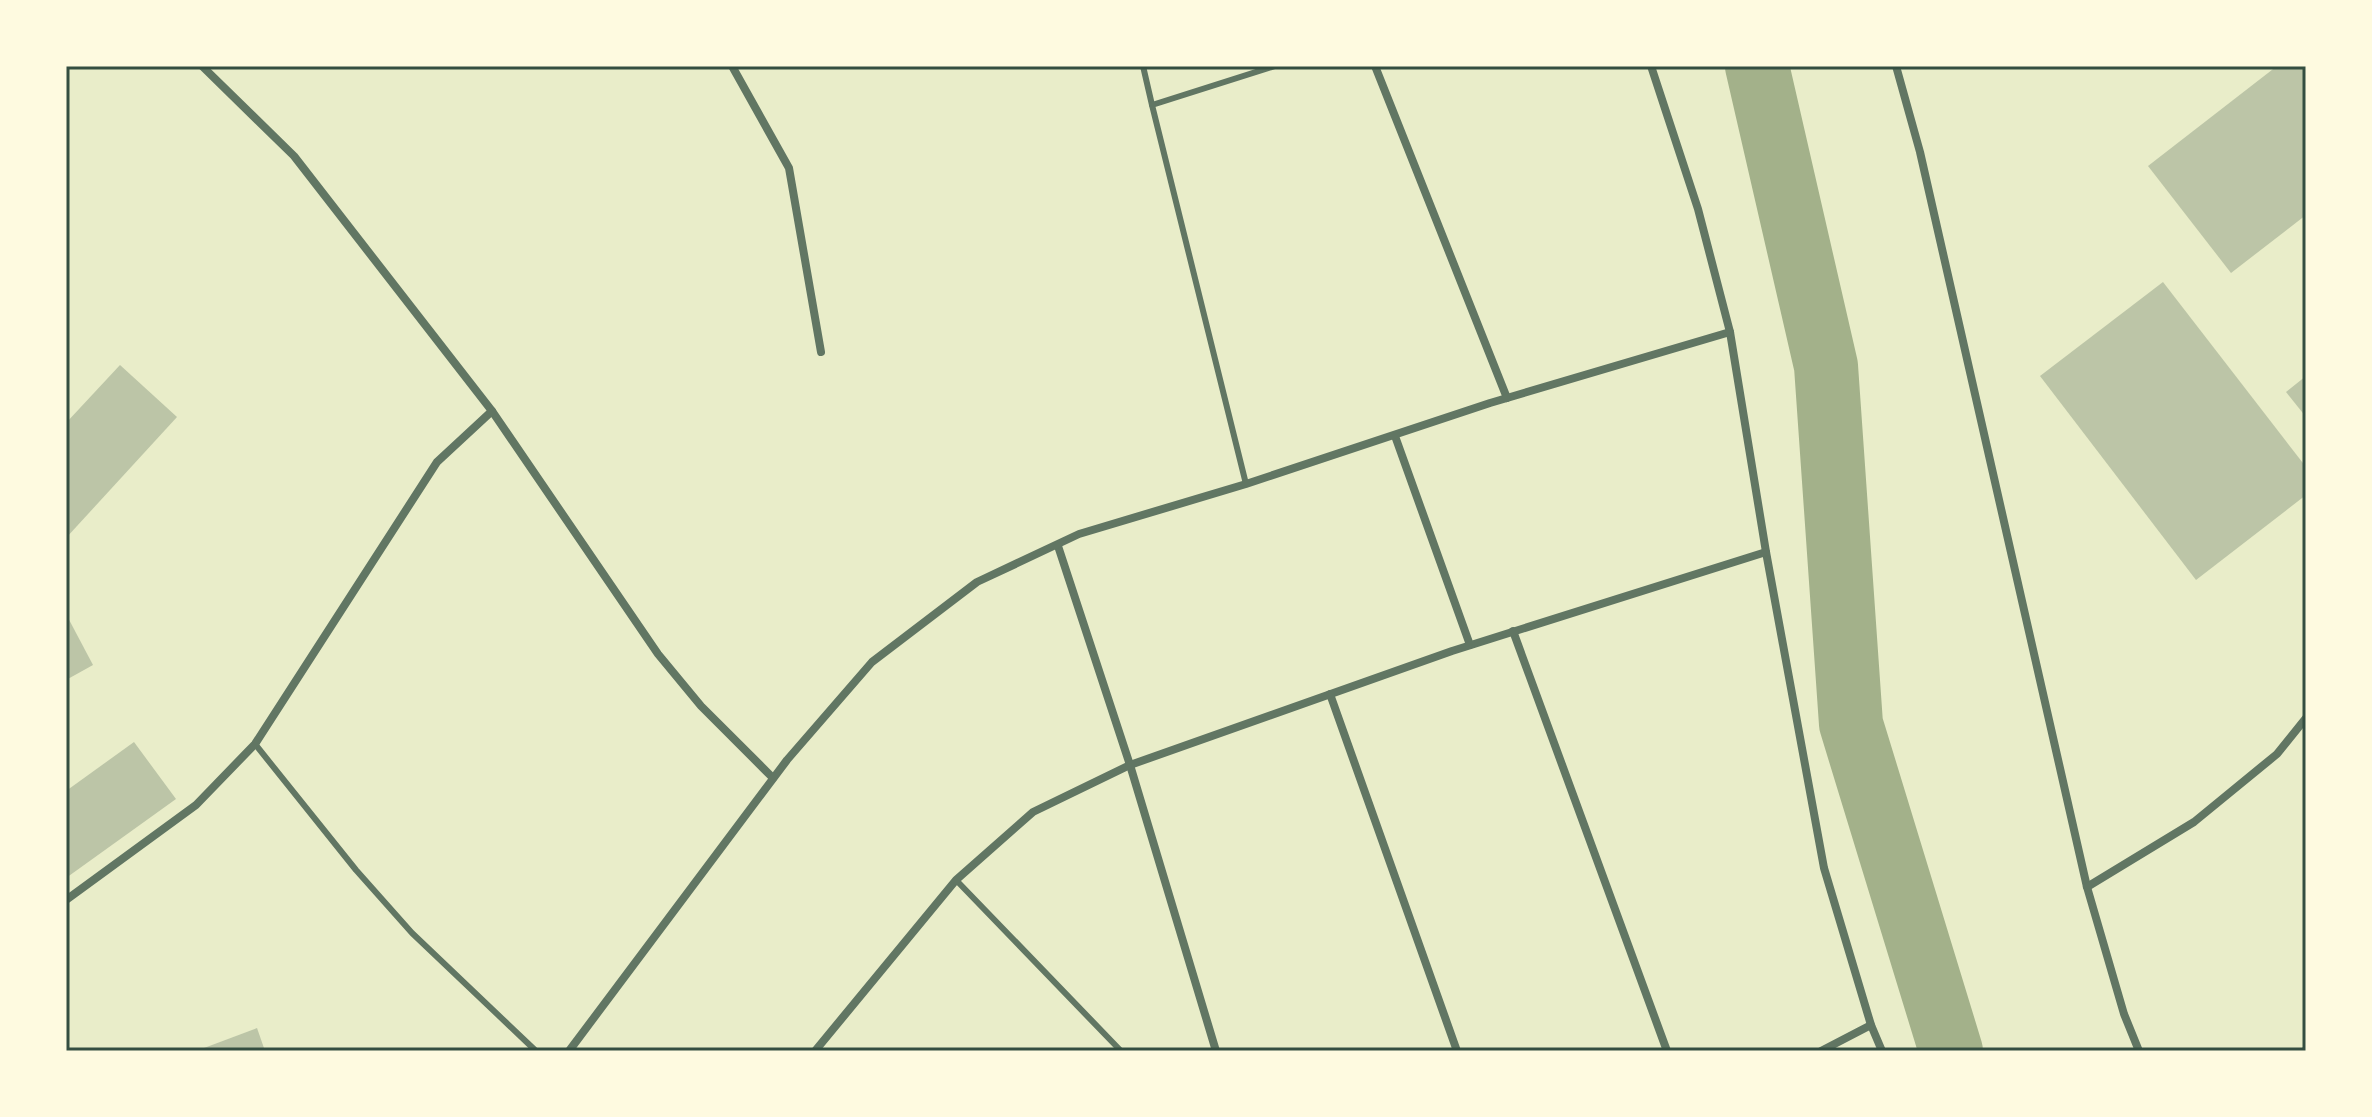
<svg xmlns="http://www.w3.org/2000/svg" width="2372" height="1117" font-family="'Open Sans',sans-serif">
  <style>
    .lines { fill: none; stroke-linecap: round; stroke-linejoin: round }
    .river { stroke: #a3b18a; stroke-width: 64 }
    .building { fill: #bcc5a7 }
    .service { stroke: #617663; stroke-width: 6 }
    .minor { stroke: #617663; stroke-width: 8 }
    .neatline { fill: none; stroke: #344e41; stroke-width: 3 }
  </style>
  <rect width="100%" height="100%" fill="#e9edc9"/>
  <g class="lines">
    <path class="river" d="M1757,66L1826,366L1851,724L1951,1051"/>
  </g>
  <g class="building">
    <path d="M2277,66H2306V215L2231,273L2148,166Z"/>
    <path d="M2163,282L2306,467V495L2196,580L2040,376Z"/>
    <path d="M120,365L177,417L66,538V423Z"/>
    <path d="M2306,376V417L2286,392Z"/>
    <path d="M66,614L93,665L66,680Z"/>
    <path d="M134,742L176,799L66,878V791Z"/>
    <path d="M257,1028L265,1051H196Z"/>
  </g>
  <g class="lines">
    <g class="service">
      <path d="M1143,66L1152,105"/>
      <path d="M1246,484L1152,105L1275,66"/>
      <path d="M255,744L356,870L412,933L536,1051"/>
      <path d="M956,880L1121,1051"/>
    </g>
    <g class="minor">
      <path d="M202,66L294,156L492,411L658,654L701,706L773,778"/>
      <path d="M732,66L789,168L821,352"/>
      <path d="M1375,66L1507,398"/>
      <path d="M1651,66L1698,209L1730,332L1766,552L1824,868L1871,1025L1882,1051"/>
      <path d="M1896,66L1920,152L2087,887L2124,1014L2139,1051"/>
      <path d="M1395,436L1470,645"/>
      <path d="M1058,546L1130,765L1216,1051"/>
      <path d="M1513,631L1667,1051"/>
      <path d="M1330,694L1457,1051"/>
      <path d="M2087,887L2194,822L2277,754L2306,718"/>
      <path d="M66,900L196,805L255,744L437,462L492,411"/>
      <path d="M569,1051L787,760L872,662L977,582L1079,534L1246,484L1490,403L1730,332"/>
      <path d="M815,1051L956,880L1033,812L1130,765L1452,651L1766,552"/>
      <path d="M1821,1051L1871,1025"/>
      <path d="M2305,1051H2306"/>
    </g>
  </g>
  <rect width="2372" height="1117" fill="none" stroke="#fefae0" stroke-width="136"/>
  <rect x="68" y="68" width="2236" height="981" class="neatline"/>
</svg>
